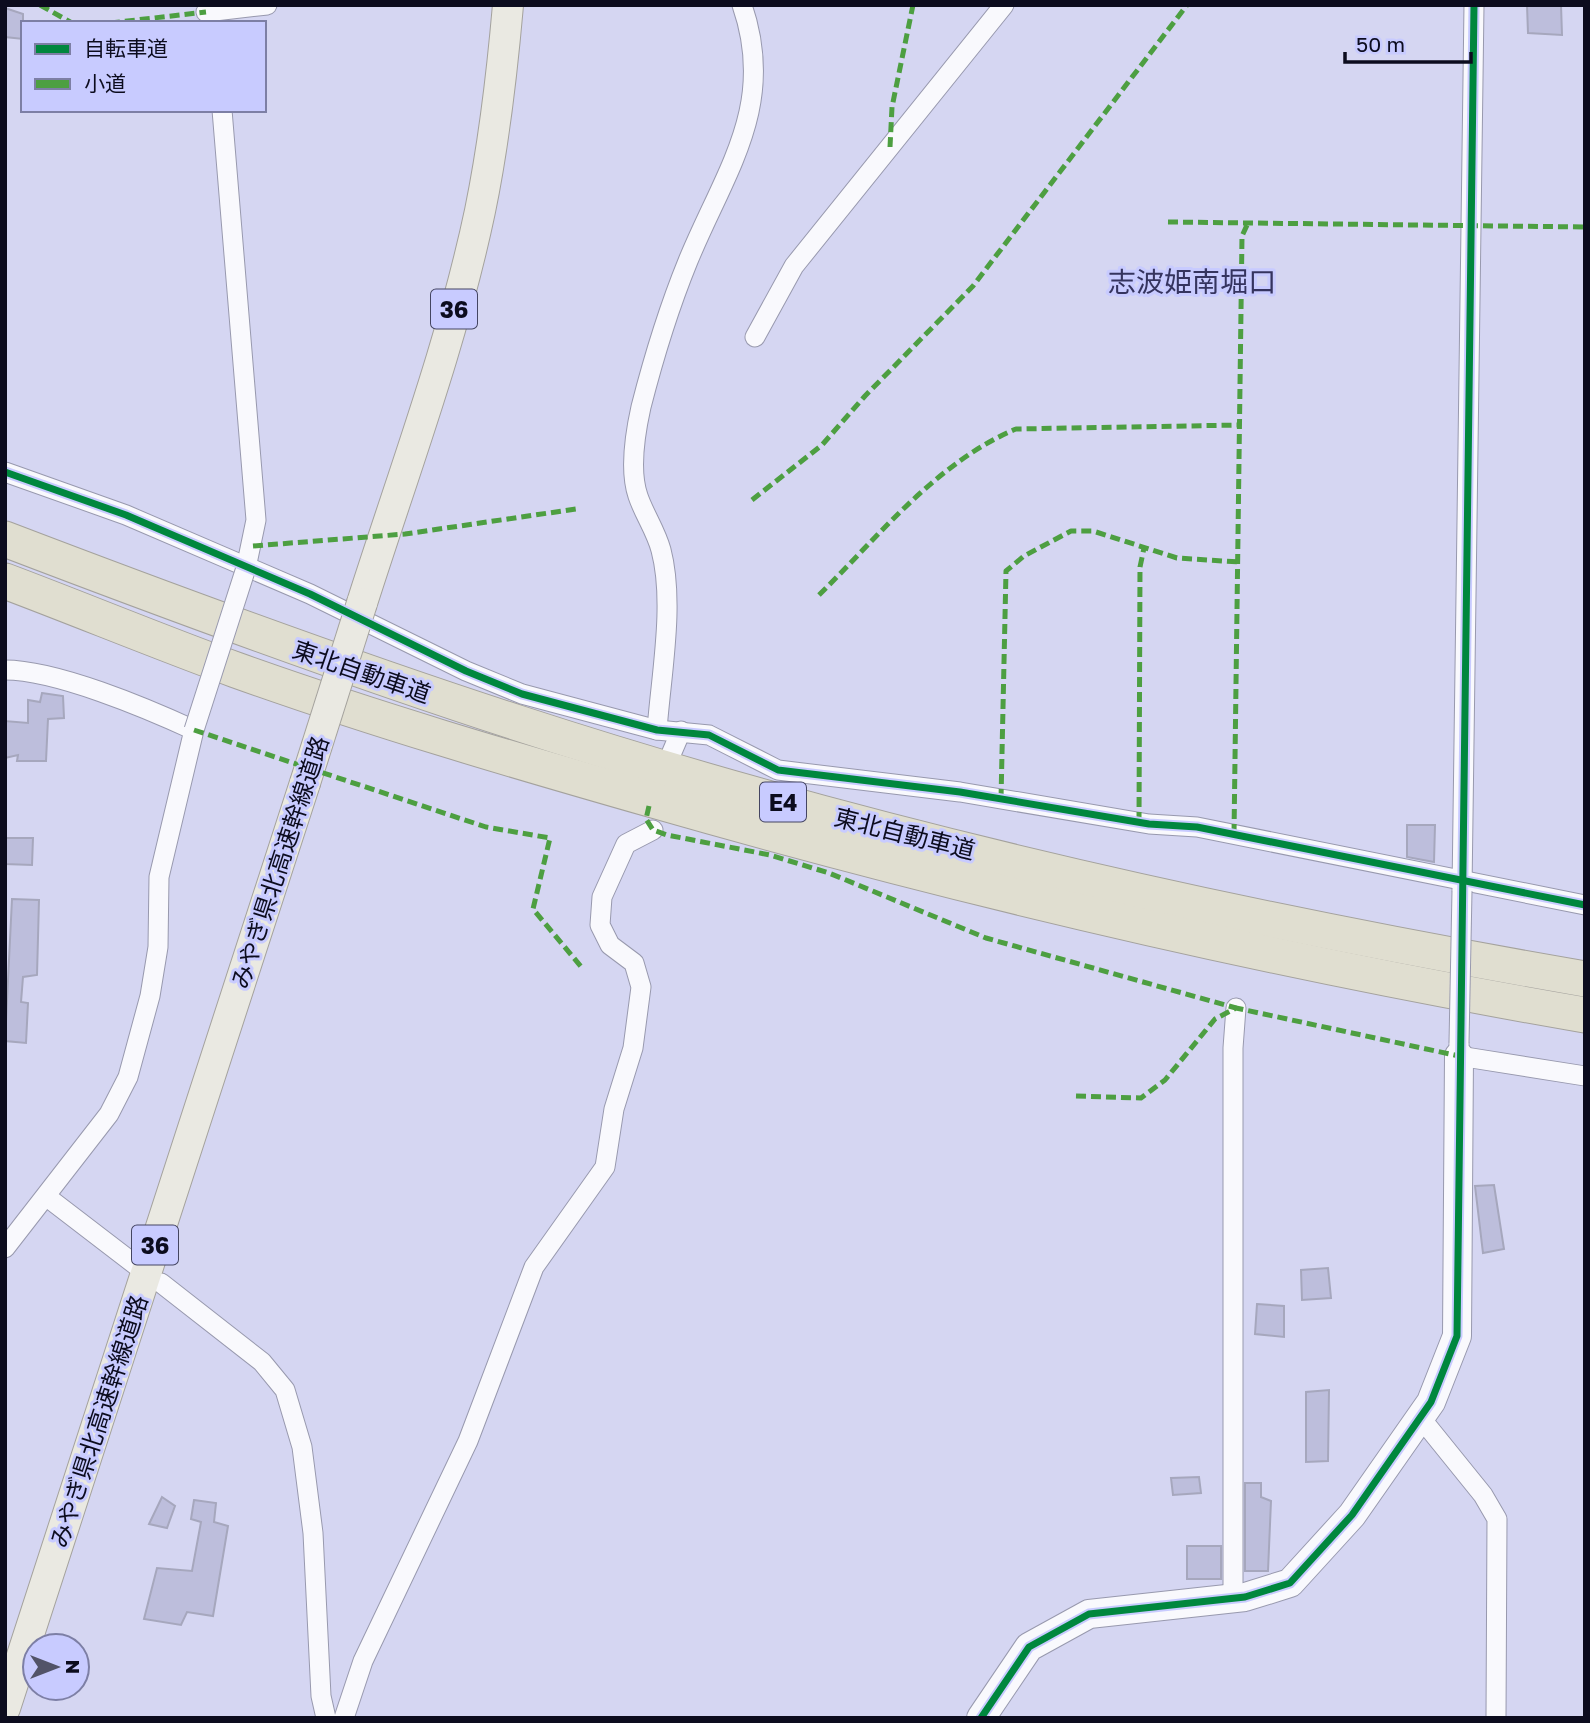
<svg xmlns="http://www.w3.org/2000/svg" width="1590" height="1723" font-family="'Golos Text','Noto Sans JP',sans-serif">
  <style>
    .building { fill: #bdbedc; stroke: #a6a7bd; stroke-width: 2 }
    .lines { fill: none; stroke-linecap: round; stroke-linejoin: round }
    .street-casing { stroke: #9899ae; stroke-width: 21 }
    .secondary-casing { stroke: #9899ae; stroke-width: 30 }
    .primary-casing { stroke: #a4a29d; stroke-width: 32 }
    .highway-casing { stroke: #a4a29d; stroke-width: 37 }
    .street { stroke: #f9f9fd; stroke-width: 19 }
    .secondary { stroke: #f9f9fd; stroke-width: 28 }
    .primary { stroke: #eae9e2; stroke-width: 30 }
    .highway { stroke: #e0ded0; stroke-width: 35 }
    .street-bridge-casing { stroke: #9899ae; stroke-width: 21; stroke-linecap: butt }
    .primary-bridge-casing { stroke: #a4a29d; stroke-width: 32; stroke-linecap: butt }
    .street-bridge { stroke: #f9f9fd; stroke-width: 19 }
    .primary-bridge { stroke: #eae9e2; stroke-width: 30 }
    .quiet { stroke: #4d9f41; stroke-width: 5; stroke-dasharray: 10 5; stroke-linecap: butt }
    .cycleway-casing { stroke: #c8cbff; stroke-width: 11 }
    .cycleway { stroke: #00873e; stroke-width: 7 }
    .labels { text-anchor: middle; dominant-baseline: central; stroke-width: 6; stroke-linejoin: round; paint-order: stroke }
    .shield { fill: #c8cbff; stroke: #444562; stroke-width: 2 }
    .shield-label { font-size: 23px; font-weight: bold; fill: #0c0c1e }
    .street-label { font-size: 24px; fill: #0c0c1e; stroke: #c8cbff }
    .quarter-label { font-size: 28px; fill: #35345f; stroke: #c8cbff }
  </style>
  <rect width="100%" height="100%" fill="#d5d6f2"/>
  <g class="building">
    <path d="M1527,5H1561L1562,35L1528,33Z"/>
    <path d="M5,8L23,14V39L5,37Z"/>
    <path d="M42,693L63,696L64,718L48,719L46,761H17L18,755L5,758V721L28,723V700L40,702Z"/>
    <path d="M1407,825H1435L1434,862L1407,857Z"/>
    <path d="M5,838H33L32,865L5,864Z"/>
    <path d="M12,899L39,900L37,975L23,977L21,1002L28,1003L26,1043L5,1041Z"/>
    <path d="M1494,1185L1504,1249L1483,1253L1475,1186Z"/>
    <path d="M1328,1268L1331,1298L1302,1300L1301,1270Z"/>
    <path d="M1257,1304L1284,1306V1337L1255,1334Z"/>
    <path d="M1329,1390L1328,1461L1306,1462V1392Z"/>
    <path d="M1199,1477L1201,1493L1173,1495L1171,1478Z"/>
    <path d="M1245,1483H1261V1497L1271,1501L1268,1571H1245Z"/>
    <path d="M162,1497L175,1506L167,1528L149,1524Z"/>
    <path d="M194,1500L216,1503L214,1522L228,1526L213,1616L187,1612L181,1625L144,1619L157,1568L192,1571L201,1522L191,1519Z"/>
    <rect x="1187" y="1546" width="34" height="33"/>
  </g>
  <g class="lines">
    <defs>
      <g id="street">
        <path d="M206,12L267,5"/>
        <path d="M222,110L256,520L246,568"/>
        <path d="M755,337L794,266L1004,5"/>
        <path d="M5,472L126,515L310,594L466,671L522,694L657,730L709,735L778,770L960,792L1149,824L1197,827L1585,905"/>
        <path d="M5,670C56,670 146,708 194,730L159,877L158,947L150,996L128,1077L109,1114L5,1248"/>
        <path d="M657,730C661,675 675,603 661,550C656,531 644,514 638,496C629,470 635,434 641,407C653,360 670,305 688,261C725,171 777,106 742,5"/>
        <path d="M672,752L681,731"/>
        <path d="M1462,890L1474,5"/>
        <path d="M1459,1044V1056L1585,1076"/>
        <path d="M47,1197L137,1266"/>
        <path d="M161,1283L262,1362L285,1390L302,1447L313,1533L321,1696L326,1718"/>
        <path d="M1420,1417L1483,1495L1497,1519L1496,1718"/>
        <path d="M1233,1599V1048L1236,1008"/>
        <path d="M344,1718L363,1661L468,1441L534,1267L605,1167L614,1109L633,1048L641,987L634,963L610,945L600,925L602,897L626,844L653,830"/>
      </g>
      <path id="secondary" d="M981,1718L1029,1647L1089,1614L1245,1597L1290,1583L1352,1515L1431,1402L1457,1336L1459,1056"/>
      <g id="primary">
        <path d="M362,603C403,474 452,344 480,211C494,143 502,74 508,5"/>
        <path d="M5,1708L305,783"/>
      </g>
      <g id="highway">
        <path d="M5,539C175,604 345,667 518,723C865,836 1225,917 1585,979"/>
        <path d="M5,581C82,610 159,642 236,670C373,719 513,760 653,800C960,888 1271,961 1585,1015"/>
      </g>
    </defs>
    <use href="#street" class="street-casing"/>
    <use href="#secondary" class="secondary-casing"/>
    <use href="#primary" class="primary-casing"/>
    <use href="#highway" class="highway-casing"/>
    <use href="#street" class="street"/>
    <use href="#secondary" class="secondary"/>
    <use href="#primary" class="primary"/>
    <use href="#highway" class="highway"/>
    <defs>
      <g id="street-bridge">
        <path d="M194,730L246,568"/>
        <path d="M1459,1043L1462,891"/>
      </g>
      <path id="primary-bridge" d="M305,783L362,603"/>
    </defs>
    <use href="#street-bridge" class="street-bridge-casing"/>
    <use href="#primary-bridge" class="primary-bridge-casing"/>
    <use href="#street-bridge" class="street-bridge"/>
    <use href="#primary-bridge" class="primary-bridge"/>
    <g class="quiet">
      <path d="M40,5L72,23"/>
      <path d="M110,23L206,12"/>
      <path d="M890,147L892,107L913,5"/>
      <path d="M1168,222L1585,227"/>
      <path d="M752,500L822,445L865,396L973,286L1187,5"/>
      <path d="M253,546L405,534L576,509"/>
      <path d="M819,595C879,536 937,462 1016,429L1241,425"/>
      <path d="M194,730L486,827L550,838L533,909L583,969"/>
      <path d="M1001,799L1006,571L1024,556L1071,531H1093L1177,558L1239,562"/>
      <path d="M649,806L646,819L653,830L667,835L770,855L829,873L986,938L1236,1008"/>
      <path d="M1139,822L1140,567L1144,548"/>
      <path d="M1234,834L1242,236L1248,223"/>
      <path d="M1076,1096L1141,1098L1165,1080L1215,1019L1236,1008L1459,1056"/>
    </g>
    <defs>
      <g id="cycleway">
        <path d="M5,472L126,515L310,594L466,671L522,694L657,730L709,735L778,770L960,792L1149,824L1197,827L1585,905"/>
        <path d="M981,1718L1029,1647L1089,1614L1245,1597L1290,1583L1352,1515L1431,1402L1457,1336L1474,5"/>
      </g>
    </defs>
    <use href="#cycleway" class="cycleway-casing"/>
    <use href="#cycleway" class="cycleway"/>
  </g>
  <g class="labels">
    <g class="shield">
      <rect x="431" y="289.5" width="46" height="39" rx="5"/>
      <rect x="760" y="782.5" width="46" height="39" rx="5"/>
      <rect x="132" y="1225.5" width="46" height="39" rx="5"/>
    </g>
    <g class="shield-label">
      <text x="454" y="309">36</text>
      <text x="783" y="802">E4</text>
      <text x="155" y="1245">36</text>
    </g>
    <g class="street-label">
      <text transform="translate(362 671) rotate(19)">東北自動車道</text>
      <text transform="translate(905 833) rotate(14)">東北自動車道</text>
      <text transform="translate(279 862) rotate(-72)">みやぎ県北高速幹線道路</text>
      <text transform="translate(98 1421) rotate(-72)">みやぎ県北高速幹線道路</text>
    </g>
    <g class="quarter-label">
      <text x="1192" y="281">志波姫南堀口</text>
    </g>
  </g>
  <rect width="1590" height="1723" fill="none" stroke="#0c0c1e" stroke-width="14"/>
  <rect x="21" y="21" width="245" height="91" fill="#c8cbff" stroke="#7d7fa5" stroke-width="2"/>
  <rect x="35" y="44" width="35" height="10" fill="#00873e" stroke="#7d7fa5" stroke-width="2"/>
  <text x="84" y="56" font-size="21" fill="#0c0c1e">自転車道</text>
  <rect x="35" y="79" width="35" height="10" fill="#4d9f41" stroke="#7d7fa5" stroke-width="2"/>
  <text x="84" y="91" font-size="21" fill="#0c0c1e">小道</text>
  <g transform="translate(56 1667) rotate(90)"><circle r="33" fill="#c8cbff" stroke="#7d7fa5" stroke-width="2"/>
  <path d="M0-5L12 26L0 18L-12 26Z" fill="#525368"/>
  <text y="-10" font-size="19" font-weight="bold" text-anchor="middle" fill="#0c0c1e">N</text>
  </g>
  <path d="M1345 52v10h126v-10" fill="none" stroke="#0c0c1e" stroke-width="3.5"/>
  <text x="1356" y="52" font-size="21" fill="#0c0c1e" stroke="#c8cbff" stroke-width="5" paint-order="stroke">50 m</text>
</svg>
